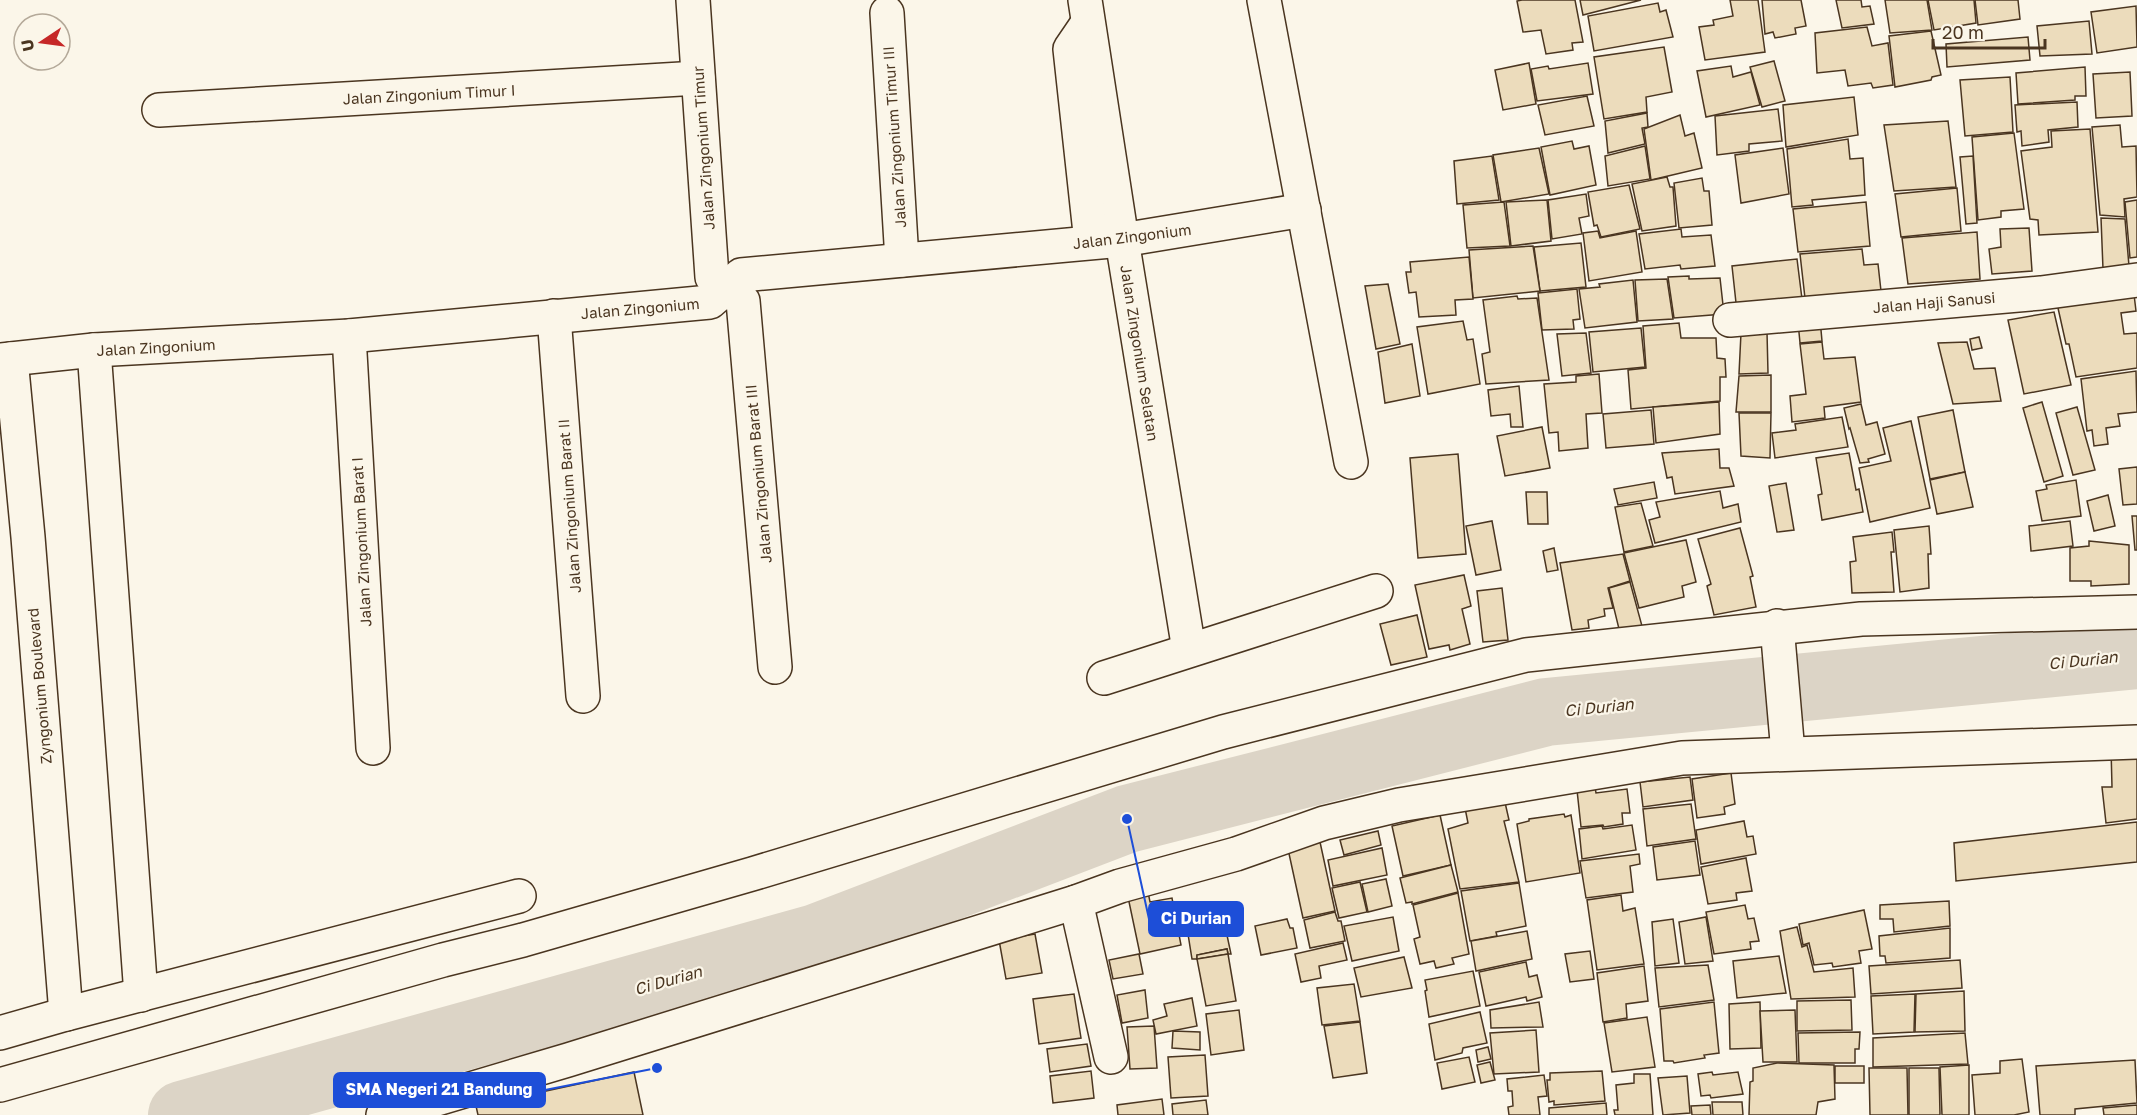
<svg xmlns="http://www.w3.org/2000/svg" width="2137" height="1115" font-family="'Golos Text',sans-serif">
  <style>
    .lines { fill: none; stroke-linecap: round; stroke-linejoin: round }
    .river { stroke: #dcd4c6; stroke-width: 68 }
    .building { fill: #ecdcbc; stroke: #4a3520; stroke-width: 1.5 }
    .minor-casing { stroke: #4a3520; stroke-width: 36 }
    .minor { stroke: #fbf6e9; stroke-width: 33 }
    .labels { text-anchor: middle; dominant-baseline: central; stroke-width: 4.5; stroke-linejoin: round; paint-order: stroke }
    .street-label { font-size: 15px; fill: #4a3520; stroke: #fbf6e9 }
    .water-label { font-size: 16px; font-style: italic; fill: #4a3520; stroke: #fbf6e9 }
    .leader { fill: none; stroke: #1d4ed8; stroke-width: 2 }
    .callout-dot { fill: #1d4ed8; stroke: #fbf6e9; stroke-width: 2 }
    .callout { fill: #1d4ed8; stroke: #1d4ed8; stroke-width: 2 }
    .callout-label { font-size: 16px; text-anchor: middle; font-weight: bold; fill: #fff }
  </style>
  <rect width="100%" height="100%" fill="#fbf6e9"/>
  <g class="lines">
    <path class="river" d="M182,1115L816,938L1127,819L1546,712L2137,655"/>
  </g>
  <g class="building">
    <path d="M1522,0H1575L1583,42L1572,43L1573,50L1546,54L1541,30L1523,32L1517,1Z"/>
    <path d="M1580,0H1641L1583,15Z"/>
    <path d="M1730,0H1758L1765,52L1705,60L1699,27L1714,25L1713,20L1733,16Z"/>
    <path d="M1762,0H1801L1806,26L1795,28L1796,34L1775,38L1773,32L1765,34Z"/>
    <path d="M1836,0H1861L1862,7L1870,6L1874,24L1842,28Z"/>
    <path d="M1885,0H1927L1932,30L1890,33Z"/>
    <path d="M1928,0H1974L1976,23L1934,30Z"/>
    <path d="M1975,0H2018L2020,19L1978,25Z"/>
    <path d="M1658,3L1660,12L1666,10L1673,37L1594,51L1588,16Z"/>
    <path d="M2136,6L2137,47L2097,53L2091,12Z"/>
    <path d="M2089,21L2092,54L2040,56L2037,26Z"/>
    <path d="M1867,27L1872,46L1888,43L1893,85L1873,88L1871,83L1848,86L1845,70L1817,73L1815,33Z"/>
    <path d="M1931,31L1941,75L1932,77L1931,80L1895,87L1889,36Z"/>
    <path d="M2028,37L2030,60L1947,67L1946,44Z"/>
    <path d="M1664,47L1672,92L1646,97L1647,112L1604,119L1594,57Z"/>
    <path d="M1774,61L1785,101L1762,107L1750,67Z"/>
    <path d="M1529,63L1536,104L1503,110L1495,70Z"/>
    <path d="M1588,63L1593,94L1537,101L1531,69L1548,66L1549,69Z"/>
    <path d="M1731,66L1733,77L1751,72L1760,105L1706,117L1697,71Z"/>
    <path d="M2085,67L2086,96H2075V100L2018,104L2016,73Z"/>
    <path d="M2130,72L2132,116L2096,118L2093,74Z"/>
    <path d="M2010,77L2013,132L1965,136L1960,80Z"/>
    <path d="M1587,96L1594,126L1545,135L1538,105Z"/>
    <path d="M1854,97L1858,135L1786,147L1783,105Z"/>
    <path d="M2077,102L2078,127L2048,130L2049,142L2022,146L2021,131L2017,132L2015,105Z"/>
    <path d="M1778,109L1782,141L1749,144V151L1717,155L1715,116Z"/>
    <path d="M1647,113L1648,127L1642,128L1645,144L1608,153L1605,121Z"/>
    <path d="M1680,115L1685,136L1694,133L1702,168L1651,180L1644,129Z"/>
    <path d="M1948,121L1956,187L1894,191L1884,125Z"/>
    <path d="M2120,125L2122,147L2136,146L2137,197L2124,199L2125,217L2100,215L2092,127Z"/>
    <path d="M2090,129L2098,232L2039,235L2038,220L2030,219L2021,151L2052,147L2051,131Z"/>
    <path d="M2014,133L2024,209L2001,211V217L1978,220L1972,137Z"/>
    <path d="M1848,139L1850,159L1863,158L1865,195L1812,200L1813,205L1792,207L1787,149Z"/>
    <path d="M1572,141L1574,149L1589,146L1596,185L1550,195L1541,147Z"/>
    <path d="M1645,146L1650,179L1608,186L1605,156Z"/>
    <path d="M1539,148L1549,194L1501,202L1493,155Z"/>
    <path d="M1783,148L1789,194L1741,203L1735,155Z"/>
    <path d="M1492,156L1499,200L1457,204L1454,161Z"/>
    <path d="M1973,156L1977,223L1966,224L1960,157Z"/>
    <path d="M1667,177L1670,187H1673L1676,226L1642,231L1632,184Z"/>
    <path d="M1702,178L1704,191H1709L1712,225L1679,228L1674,183Z"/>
    <path d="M1629,185L1640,229L1601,237L1597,225L1594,226L1588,192Z"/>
    <path d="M1957,188L1961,231L1901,237L1895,194Z"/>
    <path d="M1586,194L1589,216L1579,218L1582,234L1552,239L1548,200Z"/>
    <path d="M1547,200L1551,241L1511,246L1506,202Z"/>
    <path d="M2137,200V257L2130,258L2125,202Z"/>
    <path d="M1504,202L1510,246L1467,248L1463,205Z"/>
    <path d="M1866,202L1870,246L1798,252L1793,209Z"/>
    <path d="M2101,218L2125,219L2129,266L2103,269Z"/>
    <path d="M2029,228L2032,271L1992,274L1989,249L2001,247L2000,229Z"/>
    <path d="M1681,229L1682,237L1711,235L1715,266L1681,269L1680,265L1645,269L1639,234Z"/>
    <path d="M1598,231L1600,238L1636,231L1642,272L1589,281L1583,233Z"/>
    <path d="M1977,232L1980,279L1908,284L1902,238Z"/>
    <path d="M1581,243L1586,287L1540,291L1534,247Z"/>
    <path d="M1533,246L1540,291L1473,298L1469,250Z"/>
    <path d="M1862,249L1864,265L1878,264L1882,300L1806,307L1800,254Z"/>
    <path d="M1469,257L1473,299L1455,300L1456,315L1419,317L1416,292L1409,293L1406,272H1411L1410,262Z"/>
    <path d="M1797,259L1803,307L1737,312L1732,266Z"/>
    <path d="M1689,276V279L1720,278L1724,314L1674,318L1668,277Z"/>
    <path d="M1667,279L1673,319L1638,321L1635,280Z"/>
    <path d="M1633,280L1637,322L1585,328L1579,289L1600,287L1599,284Z"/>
    <path d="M1388,284L1400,344L1376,349L1365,286Z"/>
    <path d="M2133,286L2136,311L2121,313L2124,334L2137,333V368L2076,377L2069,344H2066L2056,299Z"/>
    <path d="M1577,289L1580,319L1573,320L1574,329L1542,330L1538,293Z"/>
    <path d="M1517,296L1518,299L1537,298L1549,380L1486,384L1482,354L1490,352L1483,300Z"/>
    <path d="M2054,312L2071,385L2024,394L2008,320Z"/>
    <path d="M1820,319L1822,341L1800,343L1798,322Z"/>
    <path d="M1463,321L1467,340L1473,339L1480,384L1428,394L1417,327Z"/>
    <path d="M1679,323L1681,338H1716L1717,358L1725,359L1726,377H1720V401L1631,409L1628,370L1646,368L1643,326Z"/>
    <path d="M1641,328L1645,367L1593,372L1589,332Z"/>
    <path d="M1767,332L1768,373L1739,374L1741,333Z"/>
    <path d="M1586,333L1591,373L1562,376L1557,334Z"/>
    <path d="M1979,337L1982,348L1972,350L1970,339Z"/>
    <path d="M1822,342L1824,359L1855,357L1861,402L1824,407L1825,418L1792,422L1790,396L1806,394L1800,344Z"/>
    <path d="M1967,342L1974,369L1995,368L2001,401L1953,404L1938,343Z"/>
    <path d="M1412,344L1420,396L1385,403L1378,352Z"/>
    <path d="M2136,371L2137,412L2118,414L2120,426L2106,428L2108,444L2094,446L2092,430L2087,431L2081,379Z"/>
    <path d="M1599,374L1602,413L1586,414L1588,448L1559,451L1558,432L1549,433L1544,384L1576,382V376Z"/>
    <path d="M1771,375V412H1736L1739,376Z"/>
    <path d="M1519,386L1523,427H1511L1510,414L1491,416L1488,390Z"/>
    <path d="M1719,402L1720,434L1656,443L1653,407Z"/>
    <path d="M2042,402L2063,476L2044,482L2023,408Z"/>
    <path d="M1861,404L1866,425L1877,422L1885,454L1868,459L1869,462L1860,463L1850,428L1849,429L1844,408Z"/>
    <path d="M2077,407L2095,470L2073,475L2056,413Z"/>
    <path d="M1651,410L1654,444L1606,448L1603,414Z"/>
    <path d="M1953,410L1965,472L1930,479L1918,417Z"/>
    <path d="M1739,413H1771L1770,458L1741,456Z"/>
    <path d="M1842,417L1848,447L1775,458L1772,433L1796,430L1795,424Z"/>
    <path d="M1911,421L1930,508L1870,522L1859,468L1891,461L1883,428Z"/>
    <path d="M1542,427L1550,468L1505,476L1497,436Z"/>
    <path d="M1719,449L1720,468H1729L1734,486L1675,494L1672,477L1667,478L1662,453Z"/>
    <path d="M1849,453L1856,490L1859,489L1863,512L1822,520L1818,495L1822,494L1816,458Z"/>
    <path d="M1458,454L1466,554L1418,558L1410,458Z"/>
    <path d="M2137,467V504L2123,505L2119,469Z"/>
    <path d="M1965,472L1973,507L1937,514L1930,480Z"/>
    <path d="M2076,480L2081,516L2042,521L2036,491L2047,489L2046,485Z"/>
    <path d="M1654,482L1657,498L1618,505L1614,489Z"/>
    <path d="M1786,483L1794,530L1777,532L1769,486Z"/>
    <path d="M1720,491L1723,508L1738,504L1741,522L1655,543L1649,520L1660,517L1656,502Z"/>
    <path d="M1526,492H1547L1548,524H1528Z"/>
    <path d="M2108,495L2115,526L2094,531L2087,501Z"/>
    <path d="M1641,503L1653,546L1624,552L1615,507Z"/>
    <path d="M2132,516H2137V550H2135Z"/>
    <path d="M1492,521L1501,570L1476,575L1466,526Z"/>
    <path d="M2070,521L2073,546L2031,551L2029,526Z"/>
    <path d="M1929,526L1931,554H1928L1929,588L1900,592L1894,530Z"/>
    <path d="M1740,528L1753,576L1750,577L1756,607L1714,615L1707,586L1711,584L1698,539Z"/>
    <path d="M1892,532L1894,552H1891L1894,592L1852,593L1850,562L1856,561L1853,537Z"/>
    <path d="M1686,540L1696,582L1682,586L1684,597L1639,608L1624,553Z"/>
    <path d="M2089,541L2129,545V584L2091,586V581H2070V548L2089,546Z"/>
    <path d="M1554,548L1558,570L1547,572L1543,551Z"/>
    <path d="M1623,554L1630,581L1608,588L1613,608L1604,609L1605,616L1588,620L1589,628L1572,630L1560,563Z"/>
    <path d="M1464,575L1471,606L1462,609L1470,644L1450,650L1449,645L1429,649L1415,585Z"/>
    <path d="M1630,582L1642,626L1619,629L1609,588Z"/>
    <path d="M1502,588L1508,640L1483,642L1477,591Z"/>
    <path d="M1417,615L1427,657L1391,665L1380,624Z"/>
    <path d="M2111,748H2137V819L2106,823L2102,787H2112Z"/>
    <path d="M1731,773L1735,804L1724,807L1725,814L1697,818L1692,779Z"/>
    <path d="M1690,777L1693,800L1643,807L1640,782Z"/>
    <path d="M1595,787L1596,793L1627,789L1630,813H1622L1623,824L1604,827L1603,825L1581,827L1577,790Z"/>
    <path d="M1504,798L1509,820L1504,821L1519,882L1460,889L1448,829L1468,823L1465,808Z"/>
    <path d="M1691,804L1696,839L1647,846L1643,809Z"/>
    <path d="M1564,814L1565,817L1571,815L1580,873L1526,882L1517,824L1529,821V819Z"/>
    <path d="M1440,815L1451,865L1403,876L1392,826Z"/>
    <path d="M1744,821L1747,837L1753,836L1756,854L1701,864L1696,830Z"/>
    <path d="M2137,822V862L1956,881L1954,843Z"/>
    <path d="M1632,825L1636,850L1582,859L1579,829L1602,826L1603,829Z"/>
    <path d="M1378,831L1381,845L1344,855L1340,840Z"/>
    <path d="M1695,841L1700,875L1657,880L1653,847Z"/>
    <path d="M1320,842L1335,911L1303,918L1288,849Z"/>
    <path d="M1382,848L1387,875L1333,886L1328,860Z"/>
    <path d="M1639,854L1640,864L1630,866L1633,892L1586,898L1580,861Z"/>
    <path d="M1746,858L1752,891L1736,893L1737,900L1708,904L1701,867Z"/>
    <path d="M1451,865L1458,892L1412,904V902L1406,903L1400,878Z"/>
    <path d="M1386,879L1392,906L1368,912L1362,884Z"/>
    <path d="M1360,882L1367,912L1339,918L1332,888Z"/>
    <path d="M1519,883L1526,926L1496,932L1497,936L1470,941L1461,891Z"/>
    <path d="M1148,892L1150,902L1172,898L1181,945L1140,954L1128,897Z"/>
    <path d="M1458,893L1469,954L1452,958L1454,964L1436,968L1434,961L1420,964L1414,939L1420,937L1413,905Z"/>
    <path d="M1621,895L1623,911L1635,908L1644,964L1597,970L1587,900Z"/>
    <path d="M1949,901L1950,926L1894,932L1893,919H1880V905Z"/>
    <path d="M1204,905L1206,911L1221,907L1231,954H1228L1227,949L1197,955V959H1192L1184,909Z"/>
    <path d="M1745,905L1748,919L1754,918L1759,941L1750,942L1751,949L1714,954L1706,912Z"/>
    <path d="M1864,910L1872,949L1859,951L1861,963L1833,967L1832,963L1814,965L1809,943L1803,945L1799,924Z"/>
    <path d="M1335,912L1338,921H1341L1345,941L1310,948L1304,920Z"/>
    <path d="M1393,917L1399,951L1352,961L1344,926Z"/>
    <path d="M1706,917L1713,961L1685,964L1679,922Z"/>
    <path d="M1287,919L1290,928H1293L1297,948L1261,955L1255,926Z"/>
    <path d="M1673,919L1679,963L1655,966L1652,922Z"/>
    <path d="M1797,927L1802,947L1807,945L1814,972L1853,968L1855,997L1791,999L1780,931Z"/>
    <path d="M1950,928V958L1886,963L1885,956H1880L1879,936Z"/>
    <path d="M1527,931L1532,959L1476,971L1471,941Z"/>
    <path d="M1035,934L1042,973L1006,979L999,940Z"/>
    <path d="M1343,943L1347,960L1319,966L1321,978L1301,982L1295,954Z"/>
    <path d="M1227,949L1228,954L1197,959V955Z"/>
    <path d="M1590,951L1594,979L1570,982L1565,954Z"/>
    <path d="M1139,954L1143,974L1113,979L1109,960Z"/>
    <path d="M1228,954L1236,1001L1206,1006L1197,959Z"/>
    <path d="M1779,956L1786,993L1737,998L1733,961Z"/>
    <path d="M1404,957L1412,988L1361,997L1354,968Z"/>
    <path d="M1960,960L1962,988L1871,994L1869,966Z"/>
    <path d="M1526,962L1529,977L1537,975L1542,997L1527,1001L1526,997L1486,1006L1479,972Z"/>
    <path d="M1708,965L1714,1000L1659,1007L1655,968Z"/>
    <path d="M1644,966L1648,1001L1626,1004L1627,1018L1603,1022L1597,973Z"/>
    <path d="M1473,971L1480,1006L1429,1017L1425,991L1427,990L1425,980Z"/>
    <path d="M1354,984L1360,1021L1322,1025L1317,988Z"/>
    <path d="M1145,990L1148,1018L1122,1023L1117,995Z"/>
    <path d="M1964,991L1965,1031L1915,1032L1916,994Z"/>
    <path d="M1074,994L1081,1038L1039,1044L1033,999Z"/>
    <path d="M1915,994L1914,1032L1873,1034L1871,996Z"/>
    <path d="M1192,998L1197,1026L1156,1034L1153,1020L1167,1016L1164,1004Z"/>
    <path d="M1851,1000L1852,1030L1797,1031V1001Z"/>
    <path d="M1539,1002L1543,1027L1491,1028L1490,1010Z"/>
    <path d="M1714,1002L1719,1053L1704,1055L1705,1058L1674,1063L1673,1061H1664L1660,1009Z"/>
    <path d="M1760,1002L1761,1048L1730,1049L1729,1004Z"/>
    <path d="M1239,1010L1244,1050L1211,1055L1206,1014Z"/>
    <path d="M1795,1010L1797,1062H1763L1760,1011Z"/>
    <path d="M1480,1012L1487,1043L1463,1048L1462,1053L1435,1060L1429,1024Z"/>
    <path d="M1647,1017L1655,1067L1612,1072L1604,1023Z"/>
    <path d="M1360,1022L1367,1073L1333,1078L1324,1026Z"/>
    <path d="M1154,1026L1157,1068L1130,1069L1127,1027Z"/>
    <path d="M1536,1030L1539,1072L1494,1074L1490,1033Z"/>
    <path d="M1173,1031L1200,1032V1050L1172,1048Z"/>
    <path d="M1860,1032L1859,1049H1855V1063H1799L1798,1033Z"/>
    <path d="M1965,1033L1968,1064L1873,1067V1038Z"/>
    <path d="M1087,1044L1091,1066L1050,1072L1047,1049Z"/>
    <path d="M1488,1047L1491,1059L1478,1062L1476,1050Z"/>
    <path d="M1205,1055L1208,1096L1171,1098L1168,1057Z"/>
    <path d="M1469,1057L1475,1082L1442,1089L1437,1063Z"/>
    <path d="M2022,1059L2029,1112L2014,1115H1975L1972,1075L2000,1073V1061Z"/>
    <path d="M2135,1060L2137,1103L2075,1109V1115H2040L2036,1066Z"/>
    <path d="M1490,1062L1495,1080L1481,1083L1477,1065Z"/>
    <path d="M1777,1063L1834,1065L1835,1099L1818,1102L1816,1115H1749L1750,1082L1753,1081V1068Z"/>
    <path d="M1969,1065V1115H1942L1940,1067Z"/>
    <rect x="1835" y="1066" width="29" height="17"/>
    <path d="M1869,1068H1907L1908,1115H1870Z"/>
    <path d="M1909,1068H1939L1940,1115H1909Z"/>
    <path d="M1091,1071L1094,1098L1053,1103L1050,1076Z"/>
    <path d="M1602,1071L1605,1101L1554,1105V1101L1549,1102L1547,1080H1550V1073Z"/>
    <path d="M634,1072L643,1115H478L476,1106Z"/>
    <path d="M1712,1072L1713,1075L1738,1072L1743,1094L1711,1098L1710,1095L1701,1096L1698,1074Z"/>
    <path d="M1634,1074H1650L1653,1115H1615L1614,1110H1618L1616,1085L1634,1083Z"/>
    <path d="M1544,1075L1547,1096L1538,1097L1540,1115H1509L1508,1107L1513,1106L1512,1091H1508L1507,1079Z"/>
    <path d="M1687,1076L1690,1113L1663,1115L1658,1078Z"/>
    <path d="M1162,1099L1164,1115H1118L1117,1105Z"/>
    <path d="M1206,1100L1208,1115H1173L1172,1104Z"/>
    <path d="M1712,1102H1742L1743,1115H1713Z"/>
    <path d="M1606,1103L1607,1115H1549V1108Z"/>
    <path d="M1710,1105L1711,1115H1692L1691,1106Z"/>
    <path d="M2137,1105V1115H2104L2103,1108Z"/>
  </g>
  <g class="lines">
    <defs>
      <g id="minor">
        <path d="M693,0L712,277L743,301L775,667"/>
        <path d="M1085,0L1122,240L1189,650"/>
        <path d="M1264,0L1351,462"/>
        <path d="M887,13L902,260"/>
        <path d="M1085,27L1070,49L1091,242"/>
        <path d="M159,110L698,78"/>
        <path d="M554,316L583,696"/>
        <path d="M1730,320L2041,293L2137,280"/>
        <path d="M349,336L373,748"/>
        <path d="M94,350L141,995"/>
        <path d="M11,359L28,537L66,1014"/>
        <path d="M0,360L94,350L349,336L710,302L741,275L1122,240L1304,210"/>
        <path d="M1777,626L1788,753"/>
        <path d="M1104,678L1376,591"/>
        <path d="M1076,902L1111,1057"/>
        <path d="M0,1033L66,1014L519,896"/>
        <path d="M0,1085L443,960L523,940L752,874L1223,732L1526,655L1861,619L2137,612"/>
        <path d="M383,1115L568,1060L1076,902L1120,886L1236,854L1324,823L1399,805L1682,758L2137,742"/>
      </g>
    </defs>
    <use href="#minor" class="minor-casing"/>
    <use href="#minor" class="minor"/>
  </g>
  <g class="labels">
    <g class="street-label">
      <text transform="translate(429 94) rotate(-3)">Jalan Zingonium Timur I</text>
      <text transform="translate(894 137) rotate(-94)">Jalan Zingonium Timur III</text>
      <text transform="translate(703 148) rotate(-94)">Jalan Zingonium Timur</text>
      <text transform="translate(1132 236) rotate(-7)">Jalan Zingonium</text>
      <text transform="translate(1934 302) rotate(-5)">Jalan Haji Sanusi</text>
      <text transform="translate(640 308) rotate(-5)">Jalan Zingonium</text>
      <text transform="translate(156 347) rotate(-3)">Jalan Zingonium</text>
      <text transform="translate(1140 353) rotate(81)">Jalan Zingonium Selatan</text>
      <text transform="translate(758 474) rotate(-95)">Jalan Zingonium Barat III</text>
      <text transform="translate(569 506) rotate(-94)">Jalan Zingonium Barat II</text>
      <text transform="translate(361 542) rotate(-93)">Jalan Zingonium Barat I</text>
      <text transform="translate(39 686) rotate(-95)">Zyngonium Boulevard</text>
    </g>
    <g class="water-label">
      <text transform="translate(2083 660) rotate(-6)">Ci Durian</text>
      <text transform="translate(1599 707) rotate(-6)">Ci Durian</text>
      <text transform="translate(668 980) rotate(-16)">Ci Durian</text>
    </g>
  </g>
  <path class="leader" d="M1127 819L1149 919M657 1068L545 1090"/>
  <g class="callout-dot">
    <circle cx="1127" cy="819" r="6"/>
    <circle cx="657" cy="1068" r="6"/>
  </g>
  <g class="callout">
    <rect x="1149" y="902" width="94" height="34" rx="6"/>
    <rect x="334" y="1073" width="211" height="34" rx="6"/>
  </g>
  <g class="callout-label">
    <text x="1196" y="924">Ci Durian</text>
    <text x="439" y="1095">SMA Negeri 21 Bandung</text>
  </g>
  <g transform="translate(42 42) rotate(257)"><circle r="28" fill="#fbf6e9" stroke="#b4a999" stroke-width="1.5"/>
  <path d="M0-4.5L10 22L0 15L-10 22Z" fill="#c62828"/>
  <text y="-9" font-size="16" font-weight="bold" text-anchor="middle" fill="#4a3520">U</text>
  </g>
  <path d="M1933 39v9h112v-9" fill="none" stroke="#4a3520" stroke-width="3"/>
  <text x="1942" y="39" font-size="18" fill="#4a3520" stroke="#fbf6e9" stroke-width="4.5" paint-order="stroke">20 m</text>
</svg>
